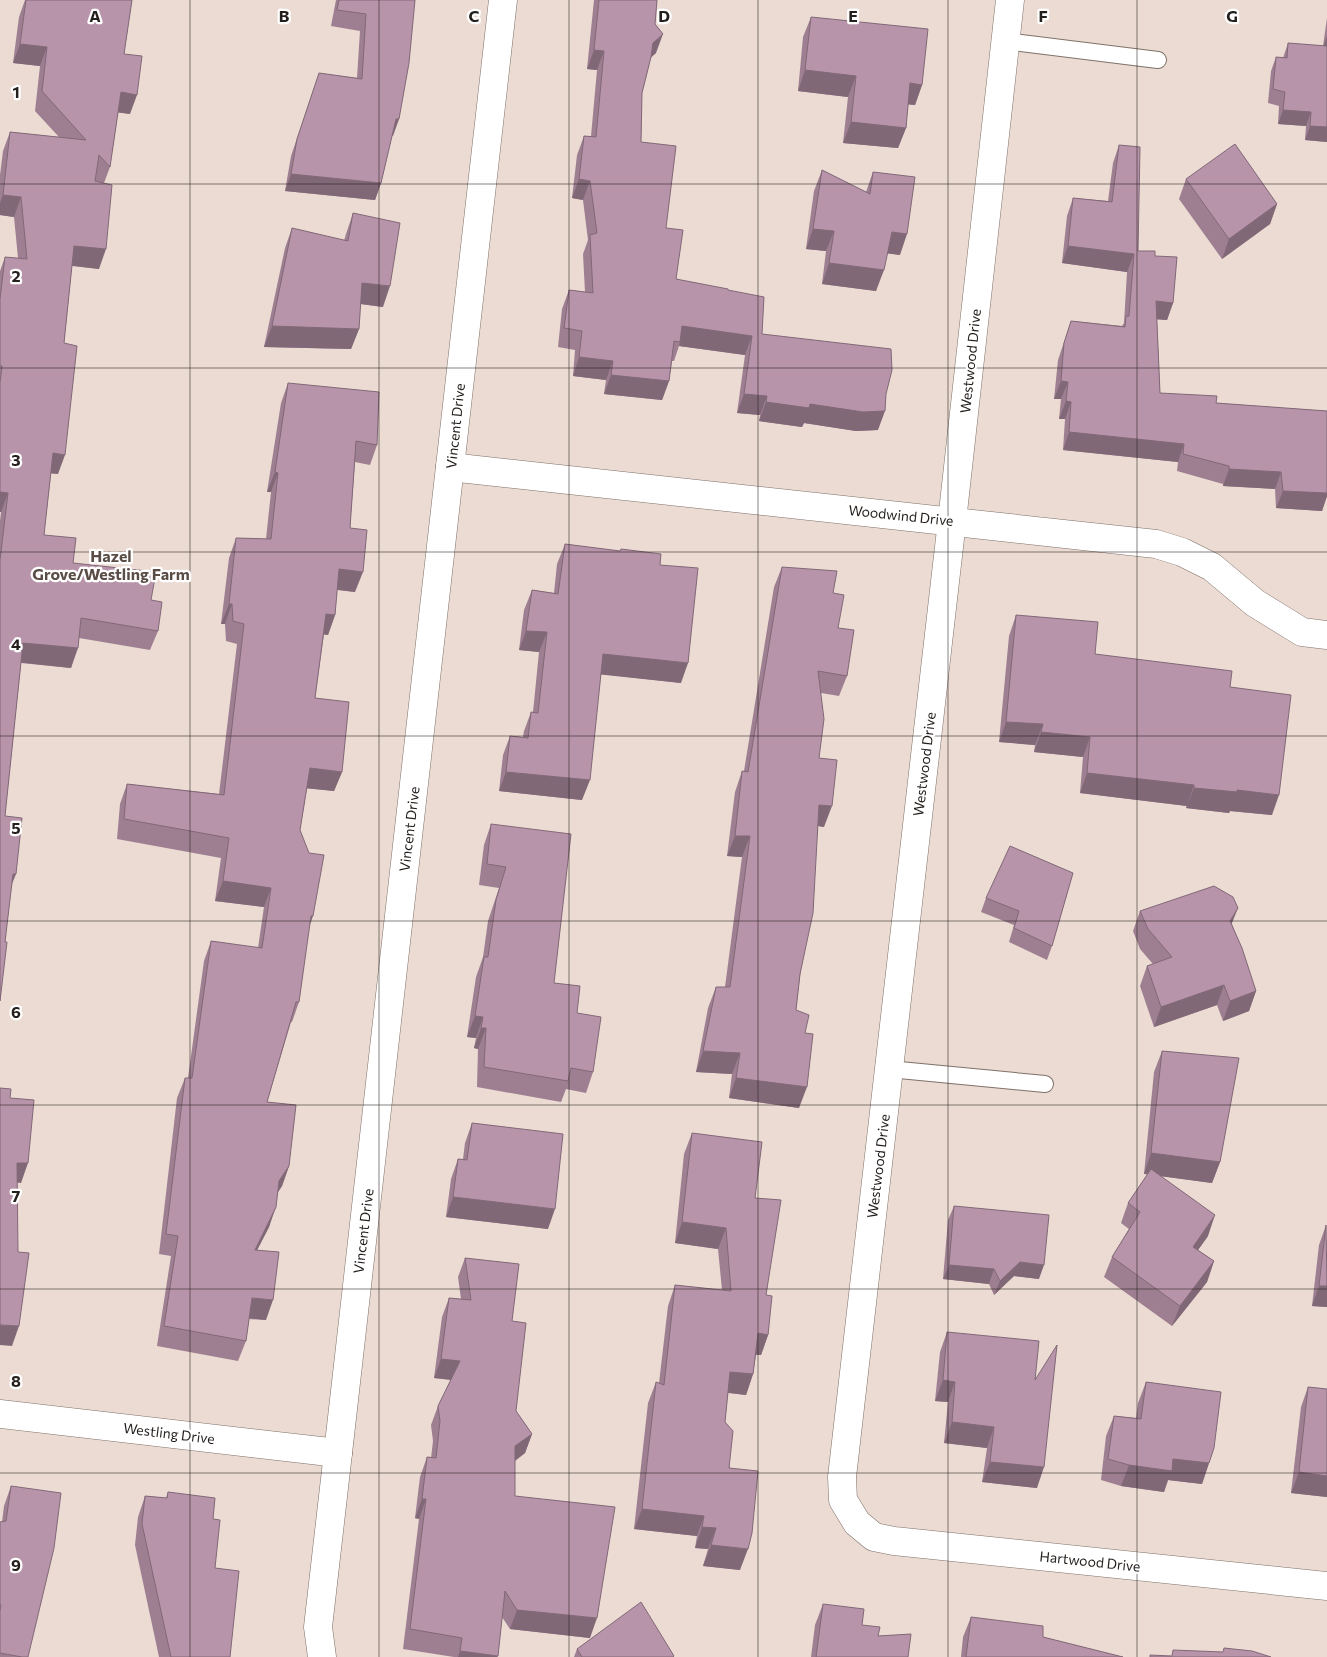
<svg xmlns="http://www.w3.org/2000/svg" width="1327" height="1657" font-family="Commissioner,sans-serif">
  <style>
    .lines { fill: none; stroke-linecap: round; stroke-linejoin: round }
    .service-casing { stroke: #7f7169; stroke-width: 18 }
    .minor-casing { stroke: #7f7169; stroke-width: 29 }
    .service { stroke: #fff; stroke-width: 16 }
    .minor { stroke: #fff; stroke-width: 28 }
    .wall { fill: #9e7f92 }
    .shaded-wall { fill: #816877 }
    .building { fill: #b894aa; stroke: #816877 }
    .grid { fill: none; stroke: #241f1c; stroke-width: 1; stroke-opacity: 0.55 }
    .labels { text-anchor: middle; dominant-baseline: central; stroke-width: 4.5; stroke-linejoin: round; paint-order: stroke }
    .street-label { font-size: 14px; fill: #241f1c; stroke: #fff }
    .quarter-label { font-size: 16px; font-weight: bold; fill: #5a4d46; stroke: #fff }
    .grid-label { font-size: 16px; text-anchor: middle; font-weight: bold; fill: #241f1c; stroke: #fff; stroke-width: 4.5; stroke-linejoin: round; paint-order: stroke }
  </style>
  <rect width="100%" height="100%" fill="#ebdbd2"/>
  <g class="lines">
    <defs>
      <g id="service">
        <path d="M1005,41L1158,60"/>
        <path d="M889,1069L1045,1084"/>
      </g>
      <g id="minor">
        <path d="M1010,0L952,521L842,1477L843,1500L857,1523L874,1537L894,1541L1327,1586"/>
        <path d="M450,467L1156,544L1182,552L1212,567L1255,603L1302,632L1327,635"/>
        <path d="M0,1414L338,1453"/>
        <path d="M322,1657L318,1627L338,1453L503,0"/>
      </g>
    </defs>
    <use href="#service" class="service-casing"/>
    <use href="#minor" class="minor-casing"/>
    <use href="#service" class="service"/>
    <use href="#minor" class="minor"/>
  </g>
  <g class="wall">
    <path d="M25,0H132L124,54L130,114L118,112L110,167L104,183L99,269L72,266L64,343L58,474L51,473L44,535L73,563L151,600L158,631L150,650L79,638L71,668L21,663L5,816L11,887L5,942L0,1001V521L1,512H0V271L5,257L18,258L14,217L0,215V175L3,151L10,132L59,137L35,111L40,66L13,63L19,17Z"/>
    <path d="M336,0H415L399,119L392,136L381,183L375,200L285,191L291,156L319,73L357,78L360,31L331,26Z"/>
    <path d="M594,0H657L655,24L656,53L651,57L642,93L641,142L666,228L676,279L728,290L762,334L878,430L856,431L804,423L802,427L759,421L760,415L737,413L745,355L679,346L674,361H672L669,381L662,400L604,394L606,380L573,376L575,350L558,347L562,309L569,290L585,292L583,254L588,240L583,200L572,198L577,155L584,136H591L597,70L587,69Z"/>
    <path d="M811,17L922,85L915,105L908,104L906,128L898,148L843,143L848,97L798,91L803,37Z"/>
    <path d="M1327,18V142L1305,140L1306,126L1278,124L1279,106L1268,103L1271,71L1276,57L1283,58L1288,43L1323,46Z"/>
    <path d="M1119,145L1138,251L1155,256L1173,303L1167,320L1157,319L1160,393L1216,403L1327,411V496L1322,511L1276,508L1275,489L1223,486V484L1177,471L1178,462L1063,450L1065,419H1059L1061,399H1054L1058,360L1071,321L1122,326L1124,323L1127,272L1062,263L1067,216L1073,198L1108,201L1113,163Z"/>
    <path d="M822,170L866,192L873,172L900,255L887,253L876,291L822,284L826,251L806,249L814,191Z"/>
    <path d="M1186,179L1277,204L1270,224L1222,259L1179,199Z"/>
    <path d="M353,213L383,307L360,304L359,329L351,349L264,347L285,248L292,228L344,241L346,234Z"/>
    <path d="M288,383L377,445L370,465L355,462L350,528L355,592L337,590L335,615L328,635L324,634L315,698L342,772L334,791L307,788L300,830L309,927L299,1002L292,1022H291L267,1102L289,1166L282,1186L278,1192L269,1227L257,1250L266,1320L249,1319L246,1341L238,1361L157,1346L171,1256L159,1254L177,1098L185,1078H188L204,961L211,941L258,948L264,907L215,901L221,858L117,839L120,804L127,784L219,794L237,644L226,641L225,624H221L229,558L236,538L266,539L271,492H267L281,403Z"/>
    <path d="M565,544L620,551L621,549L660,565L681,683L601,674L582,800L499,791L503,755L510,736L523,737L524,731L531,712H533L539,652L519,650L524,610L532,590L554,593L557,564Z"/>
    <path d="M782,567L833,593L838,628L847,676L839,696L821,693L819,758L824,827L818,826L796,1010L805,1033L799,1108L729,1098L732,1074L696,1072L708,1008L716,987H725L742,857L727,856L735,792L742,771H744L774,587Z"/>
    <path d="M1016,615L1095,654L1230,687L1272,815L1230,811L1229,813L1186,808L1187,806L1080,793L1083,757L1034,752L1035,745L999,742L1009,636Z"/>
    <path d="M491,824L554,983L577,1013L593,1072L586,1093L566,1089L561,1102L477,1087L478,1049L474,1048L476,1038L467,1037L476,977L483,957L488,921L499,888L479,885L484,845Z"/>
    <path d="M1073,873L1052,946L1047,960L1009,942L1014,925L981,912L986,898Z"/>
    <path d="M1140,911L1232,924L1256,991L1249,1011L1223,1021L1217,1005L1154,1027L1140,986L1147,966L1153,964L1140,949L1133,931Z"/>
    <path d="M1162,1051L1220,1162L1212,1183L1161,1176L1208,1236L1198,1250L1214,1261L1207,1282L1172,1326L1104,1277L1112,1257L1129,1229L1121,1223L1128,1203L1148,1174H1144L1154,1072Z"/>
    <path d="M472,1123L548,1229L446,1217L451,1179L458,1159H463L465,1143Z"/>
    <path d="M692,1133L755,1198L766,1295L768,1335L761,1355H756L753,1374L746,1395L728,1393L725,1422L740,1570L703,1566L708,1549L695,1548L697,1536L634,1529L648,1403L656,1382L659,1383L668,1306L675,1285L722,1290L718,1249L675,1243L684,1154Z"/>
    <path d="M954,1206L1039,1279L1014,1276L994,1295L989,1284L943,1279L948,1220Z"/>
    <path d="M1326,1225L1327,1307L1312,1306L1319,1245Z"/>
    <path d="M465,1258L512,1321L516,1411L532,1434L525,1453L515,1461V1496L590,1638L510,1629L502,1617L497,1657H454L403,1649L419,1519L415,1518L420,1477L427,1457L431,1458L433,1441L431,1425L438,1406L451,1380L434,1378L442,1317L449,1298L461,1299L458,1277Z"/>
    <path d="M947,1332L1035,1380L1037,1488L982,1482L987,1448L944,1443L948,1402L935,1401L940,1352Z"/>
    <path d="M1146,1382L1209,1463L1202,1484L1168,1480L1164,1492L1121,1486L1101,1480L1106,1436L1114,1416L1136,1418L1138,1403Z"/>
    <path d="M1308,1387L1327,1389V1497L1291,1493L1301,1407Z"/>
    <path d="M11,1486L28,1657H0V1522H2L4,1506Z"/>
    <path d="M168,1492L213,1519L215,1568L230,1657H159L135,1545L138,1517L145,1496L166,1498Z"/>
    <path d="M823,1604L862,1625L908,1657H811L815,1625Z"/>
    <path d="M971,1617L1043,1637L1123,1657H961L963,1637Z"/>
    <path d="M577,1649L674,1656V1657H574Z"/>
  </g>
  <g class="shaded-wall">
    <path d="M663,34L656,53L646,62L653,43Z"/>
    <path d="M1327,36V48H1323Z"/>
    <path d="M20,44L47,47L40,66L13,63Z"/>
    <path d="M594,50L604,51L597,70L587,69Z"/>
    <path d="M805,70L856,76L848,97L798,91Z"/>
    <path d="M910,83L922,85L915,105L903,104Z"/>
    <path d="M121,92L137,95L130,114L114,112Z"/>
    <path d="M1283,110L1311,112L1306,126L1278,124Z"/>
    <path d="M396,119H399L393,136L390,135Z"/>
    <path d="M851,122L906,128L898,148L843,143Z"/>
    <path d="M1310,126L1327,127V142L1305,140Z"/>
    <path d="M291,174L381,183L375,200L285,191Z"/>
    <path d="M579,179L590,181L583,200L572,198Z"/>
    <path d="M3,195L21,197L14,217L0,215V203Z"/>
    <path d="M1277,204L1270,224L1222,259L1229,239Z"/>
    <path d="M813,229L834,231L826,251L806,249Z"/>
    <path d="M892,232L907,234L900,255L884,253Z"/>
    <path d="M74,246L106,249L99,269L67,265Z"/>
    <path d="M1068,246L1134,254L1127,272L1062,263Z"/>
    <path d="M829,263L884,270L876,291L822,284Z"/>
    <path d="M362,283L390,286L383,307L354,303Z"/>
    <path d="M1156,301L1173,303L1167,320L1150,319Z"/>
    <path d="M272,326L359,329L351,349L264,347Z"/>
    <path d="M682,326L752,336L745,355L679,346L680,342Z"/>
    <path d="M579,357L613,361L606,380L573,376Z"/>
    <path d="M611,375L669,381L662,400L604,394Z"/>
    <path d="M1061,381L1068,382L1061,399H1054Z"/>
    <path d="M744,394L767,396L760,415L737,413Z"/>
    <path d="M1066,401L1071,402L1065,419H1059Z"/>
    <path d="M766,402L810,404L885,411L878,430L856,431L804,423L802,427L759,421Z"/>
    <path d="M1069,432L1184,444L1178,462L1063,450Z"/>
    <path d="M53,453L65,455L58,474L46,473Z"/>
    <path d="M1229,469L1281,472L1275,489L1223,486Z"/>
    <path d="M275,472L278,473L271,492H267Z"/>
    <path d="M1283,491L1327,493V496L1322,511L1276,508Z"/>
    <path d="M0,492L8,493L1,512H0Z"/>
    <path d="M339,569L363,572L355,592L332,589Z"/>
    <path d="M229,604H232L225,624H221Z"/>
    <path d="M326,614L335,615L328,635L319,634Z"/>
    <path d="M526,631L547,632L539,652L519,650Z"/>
    <path d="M23,643L78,648L71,668L16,662Z"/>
    <path d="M603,654L688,663L681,683L596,674Z"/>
    <path d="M1006,722L1043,724L1035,745L999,742Z"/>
    <path d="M1041,732L1090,737L1083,757L1034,752Z"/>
    <path d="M310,768L342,772L334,791L303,788Z"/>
    <path d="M506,772L590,780L582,800L499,791Z"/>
    <path d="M1087,773L1194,785L1187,806L1080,793Z"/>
    <path d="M1194,788L1237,790L1279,795L1272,815L1230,811L1229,813L1186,808Z"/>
    <path d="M819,805L832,806L824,827L812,825Z"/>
    <path d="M735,836H750L742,857L727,856Z"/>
    <path d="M13,874H16L8,894Z"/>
    <path d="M223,881L271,888L264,907L215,901Z"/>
    <path d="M1238,908L1230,928V921Z"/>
    <path d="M311,916H313L306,936Z"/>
    <path d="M1224,985L1217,1005L1154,1027L1161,1007Z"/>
    <path d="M1256,991L1249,1011L1223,1021L1230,1001Z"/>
    <path d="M475,1016L483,1017L476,1038L467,1037Z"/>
    <path d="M481,1028H486L478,1049L474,1048Z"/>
    <path d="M703,1051L740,1053L732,1074L696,1072Z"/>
    <path d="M736,1078L807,1087L799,1108L729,1098Z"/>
    <path d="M1151,1153L1220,1162L1212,1183L1144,1174Z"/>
    <path d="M17,1163H28L21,1183L10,1182Z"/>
    <path d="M289,1166L282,1186L272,1201L279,1181Z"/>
    <path d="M453,1197L555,1209L548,1229L446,1217Z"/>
    <path d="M276,1207L269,1227L247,1270L255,1250Z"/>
    <path d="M1215,1215L1208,1236L1185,1268L1193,1247Z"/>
    <path d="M682,1222L726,1228L718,1249L675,1243Z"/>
    <path d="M1214,1261L1207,1282L1172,1326L1180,1306Z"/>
    <path d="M1020,1262L1044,1265L1039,1279L1014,1276L994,1295L1000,1281Z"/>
    <path d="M949,1265L994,1269L989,1284L943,1279Z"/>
    <path d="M1319,1286H1327V1307L1312,1306Z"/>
    <path d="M252,1298L273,1300L266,1320L245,1318Z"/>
    <path d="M0,1325L19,1326L12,1346L0,1345Z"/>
    <path d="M758,1333L768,1335L761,1355L751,1354Z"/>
    <path d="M441,1359L460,1361L453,1380L434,1378Z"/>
    <path d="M730,1372L753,1374L746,1395L723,1392Z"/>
    <path d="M943,1380L955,1382L948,1402L935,1401Z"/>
    <path d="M952,1422L994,1427L987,1448L944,1443Z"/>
    <path d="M532,1434L525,1453L508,1466L515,1446Z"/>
    <path d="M1173,1459L1209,1463L1202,1484L1168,1480L1164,1492L1121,1486L1129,1465Z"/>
    <path d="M990,1462L1044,1467L1037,1488L982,1482Z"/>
    <path d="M1299,1472L1327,1476V1497L1291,1493Z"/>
    <path d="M422,1499H426L419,1519L415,1518Z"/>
    <path d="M642,1509L704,1516L697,1536L634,1529Z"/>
    <path d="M702,1527L716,1528L708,1549L695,1548Z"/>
    <path d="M711,1545L748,1549L740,1570L703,1566Z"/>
    <path d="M517,1610L597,1618L590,1638L510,1629Z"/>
    <path d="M460,1651L498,1656L497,1657H458Z"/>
  </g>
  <g class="building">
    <path d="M26,0H132L124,54L142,56L137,95L121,92L110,167L99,155L95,181L112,185L106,249L74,246L64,343L77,346L65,455L53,453L44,535L76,538L73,563L156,572L151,600L162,602L158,631L81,618L78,648L23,643L5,816L22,818L16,874H13L5,942H7L0,1001V560L8,493L0,492V383L2,366H0V299L5,257L27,259L21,197L3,195L10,132L86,140L42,91L47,47L20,44Z"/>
    <path d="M339,0H415L409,63L399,119H396L381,183L291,174L297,139L319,73L362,79L366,14L337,10Z"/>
    <path d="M599,0H657L655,24L663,34L653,43L651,57L642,93L641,142L676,146L666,228L683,230L676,279L728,289V290L764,297L762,334L891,349L892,370L886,394L885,411L863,412L810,404L809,408L766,402L767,396L744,394L752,336L682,326L680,342L674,341L669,381L611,375L613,361L579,357L582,331L564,328L569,290L593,293L590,235L597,233L590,181L579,179L584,136L596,137L604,51L594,50Z"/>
    <path d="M811,17L928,29L922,85L910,83L906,128L851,122L856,76L805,70Z"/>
    <path d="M1288,43L1327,46V127L1310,126L1311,112L1283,110L1285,92L1273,89L1276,57L1287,58Z"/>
    <path d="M1235,144L1277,204L1229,239L1186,179Z"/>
    <path d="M1119,145L1140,147L1138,251H1155V256L1177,257L1173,303L1156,301L1160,393L1217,396L1216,403L1327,411V493L1283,491L1281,472L1229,469V466L1183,454L1184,444L1069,432L1071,402L1066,401L1068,382L1061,381L1064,343L1071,321L1125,327L1126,316H1129L1134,254L1068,246L1073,198L1112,202Z"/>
    <path d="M822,170L870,194L873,172L915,177L907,234L892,232L884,270L829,263L834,231L813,229Z"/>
    <path d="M353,213L400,223L390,286L362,283L359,329L272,326L292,228L348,241Z"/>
    <path d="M288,383L379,392L377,445L356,441L350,528L367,530L363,572L339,569L335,615L326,614L315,698L349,702L342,772L310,768L300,830L309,853L324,855L313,916H311L299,1002H296L267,1102L296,1105L289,1166L279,1181L276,1207L255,1250L279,1252L273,1300L252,1298L246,1341L164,1326L178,1236L166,1234L185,1078H192L211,941L262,948L271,888L223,881L229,838L124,819L127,784L224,795L244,624L233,621L232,604H229L236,538L271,539L278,473L275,472Z"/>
    <path d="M565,544L620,551L621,549L661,554L660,565L698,568L688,663L603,654L590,780L506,772L510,736L528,738L531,712L538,713L547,632L526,631L532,590L558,594Z"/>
    <path d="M782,567L837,571L833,593L844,595L838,628L854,630L847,676L818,671L824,719L819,758L837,760L832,806L819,805L813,913L800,974L796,1010L809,1015L805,1033L813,1034L807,1087L736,1078L740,1053L703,1051L716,987H730L750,836H735L742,771L748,772Z"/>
    <path d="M1016,615L1098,622L1095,654L1232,671L1230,687L1291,695L1279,795L1237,790V792L1194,788V785L1087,773L1090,737L1041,732L1043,724L1006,722Z"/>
    <path d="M491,824L571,834L554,983L580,986L577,1013L601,1017L593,1072L571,1068L568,1081L484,1067L486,1028H481L483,1017L475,1016L484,957H488L496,900L506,867L487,864Z"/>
    <path d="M1010,846L1073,873L1052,946L1014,928L1019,911L986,898Z"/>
    <path d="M1214,886L1233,897L1238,908L1230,921L1242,948L1256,991L1230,1001L1224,985L1161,1007L1147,966L1172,957L1148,929L1140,911Z"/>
    <path d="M1162,1051L1239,1058L1220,1162L1151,1153Z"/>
    <path d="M0,1088L11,1089L10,1098L34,1100L28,1163H17L18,1252L29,1253L19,1326L0,1325Z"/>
    <path d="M472,1123L563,1134L555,1209L453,1197L458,1159L467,1160Z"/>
    <path d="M692,1133L762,1142L755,1198L781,1200L766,1295L772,1296L768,1335L758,1333L753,1374L730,1372L725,1422L733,1431L729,1468L758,1471L752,1533L748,1549L711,1545L716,1528L702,1527L704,1516L642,1509L656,1382L664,1385L675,1285L731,1291L726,1228L682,1222Z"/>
    <path d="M1151,1169L1215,1215L1193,1247L1214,1261L1180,1306L1112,1257L1140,1212L1128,1203Z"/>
    <path d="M954,1206L1049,1215L1044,1265L1020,1262L1000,1281L994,1269L949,1265Z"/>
    <path d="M1326,1225L1327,1286H1319Z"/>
    <path d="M465,1258L519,1264L512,1321L526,1323L516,1411L532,1434L515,1446V1496L615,1507L597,1618L517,1610L505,1591L498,1656L460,1651L462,1638L410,1629L426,1499H422L427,1457L436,1458L440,1421L438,1406L460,1361L441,1359L449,1298L471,1300Z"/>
    <path d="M947,1332L1039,1341L1035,1380L1057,1345L1044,1467L990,1462L994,1427L952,1422L955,1382L943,1380Z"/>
    <path d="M1146,1382L1221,1392L1214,1448L1209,1463L1173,1459L1172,1471L1129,1465L1108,1459L1114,1416L1141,1419Z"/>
    <path d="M1308,1387L1327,1389V1476L1299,1472Z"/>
    <path d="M11,1486L61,1493L54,1548L28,1657H22L0,1653V1611L1,1605H0V1522L6,1521Z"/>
    <path d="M168,1492L215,1498L213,1519L220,1520L215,1568L239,1571L230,1657H171L142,1524L145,1496L167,1498Z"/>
    <path d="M641,1602L674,1656L673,1657H582L577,1649Z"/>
    <path d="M823,1604L864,1609L862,1625L880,1627L878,1636L911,1634L908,1657H816Z"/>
    <path d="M971,1617L1043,1626V1637L1123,1657H966Z"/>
    <path d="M1224,1648L1252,1651L1271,1657H1150V1655L1172,1656L1173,1650L1223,1652Z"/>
  </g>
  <path class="grid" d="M190,0V1657M379,0V1657M569,0V1657M758,0V1657M948,0V1657M1137,0V1657M0,184H1327M0,368H1327M0,552H1327M0,736H1327M0,921H1327M0,1105H1327M0,1289H1327M0,1473H1327"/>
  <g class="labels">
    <g class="street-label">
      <text transform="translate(970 361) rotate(-84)">Westwood Drive</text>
      <text transform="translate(455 426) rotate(-84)">Vincent Drive</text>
      <text transform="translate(901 515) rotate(6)">Woodwind Drive</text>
      <text transform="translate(924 764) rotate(-83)">Westwood Drive</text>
      <text transform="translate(409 829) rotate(-83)">Vincent Drive</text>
      <text transform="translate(878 1166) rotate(-83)">Westwood Drive</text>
      <text transform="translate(363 1231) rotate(-83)">Vincent Drive</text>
      <text transform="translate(169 1433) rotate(7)">Westling Drive</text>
      <text transform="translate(1090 1561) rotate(6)">Hartwood Drive</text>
    </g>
    <g class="quarter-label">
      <text x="111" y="555">Hazel<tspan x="111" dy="18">Grove/Westling Farm</tspan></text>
    </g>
  </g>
  <g class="grid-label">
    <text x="95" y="22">A</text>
    <text x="284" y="22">B</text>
    <text x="474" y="22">C</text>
    <text x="664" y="22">D</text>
    <text x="853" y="22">E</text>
    <text x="1043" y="22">F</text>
    <text x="1232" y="22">G</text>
    <text x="16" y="98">1</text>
    <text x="16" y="282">2</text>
    <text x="16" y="466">3</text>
    <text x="16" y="650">4</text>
    <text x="16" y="834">5</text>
    <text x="16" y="1018">6</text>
    <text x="16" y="1202">7</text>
    <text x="16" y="1387">8</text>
    <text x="16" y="1571">9</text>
  </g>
</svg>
